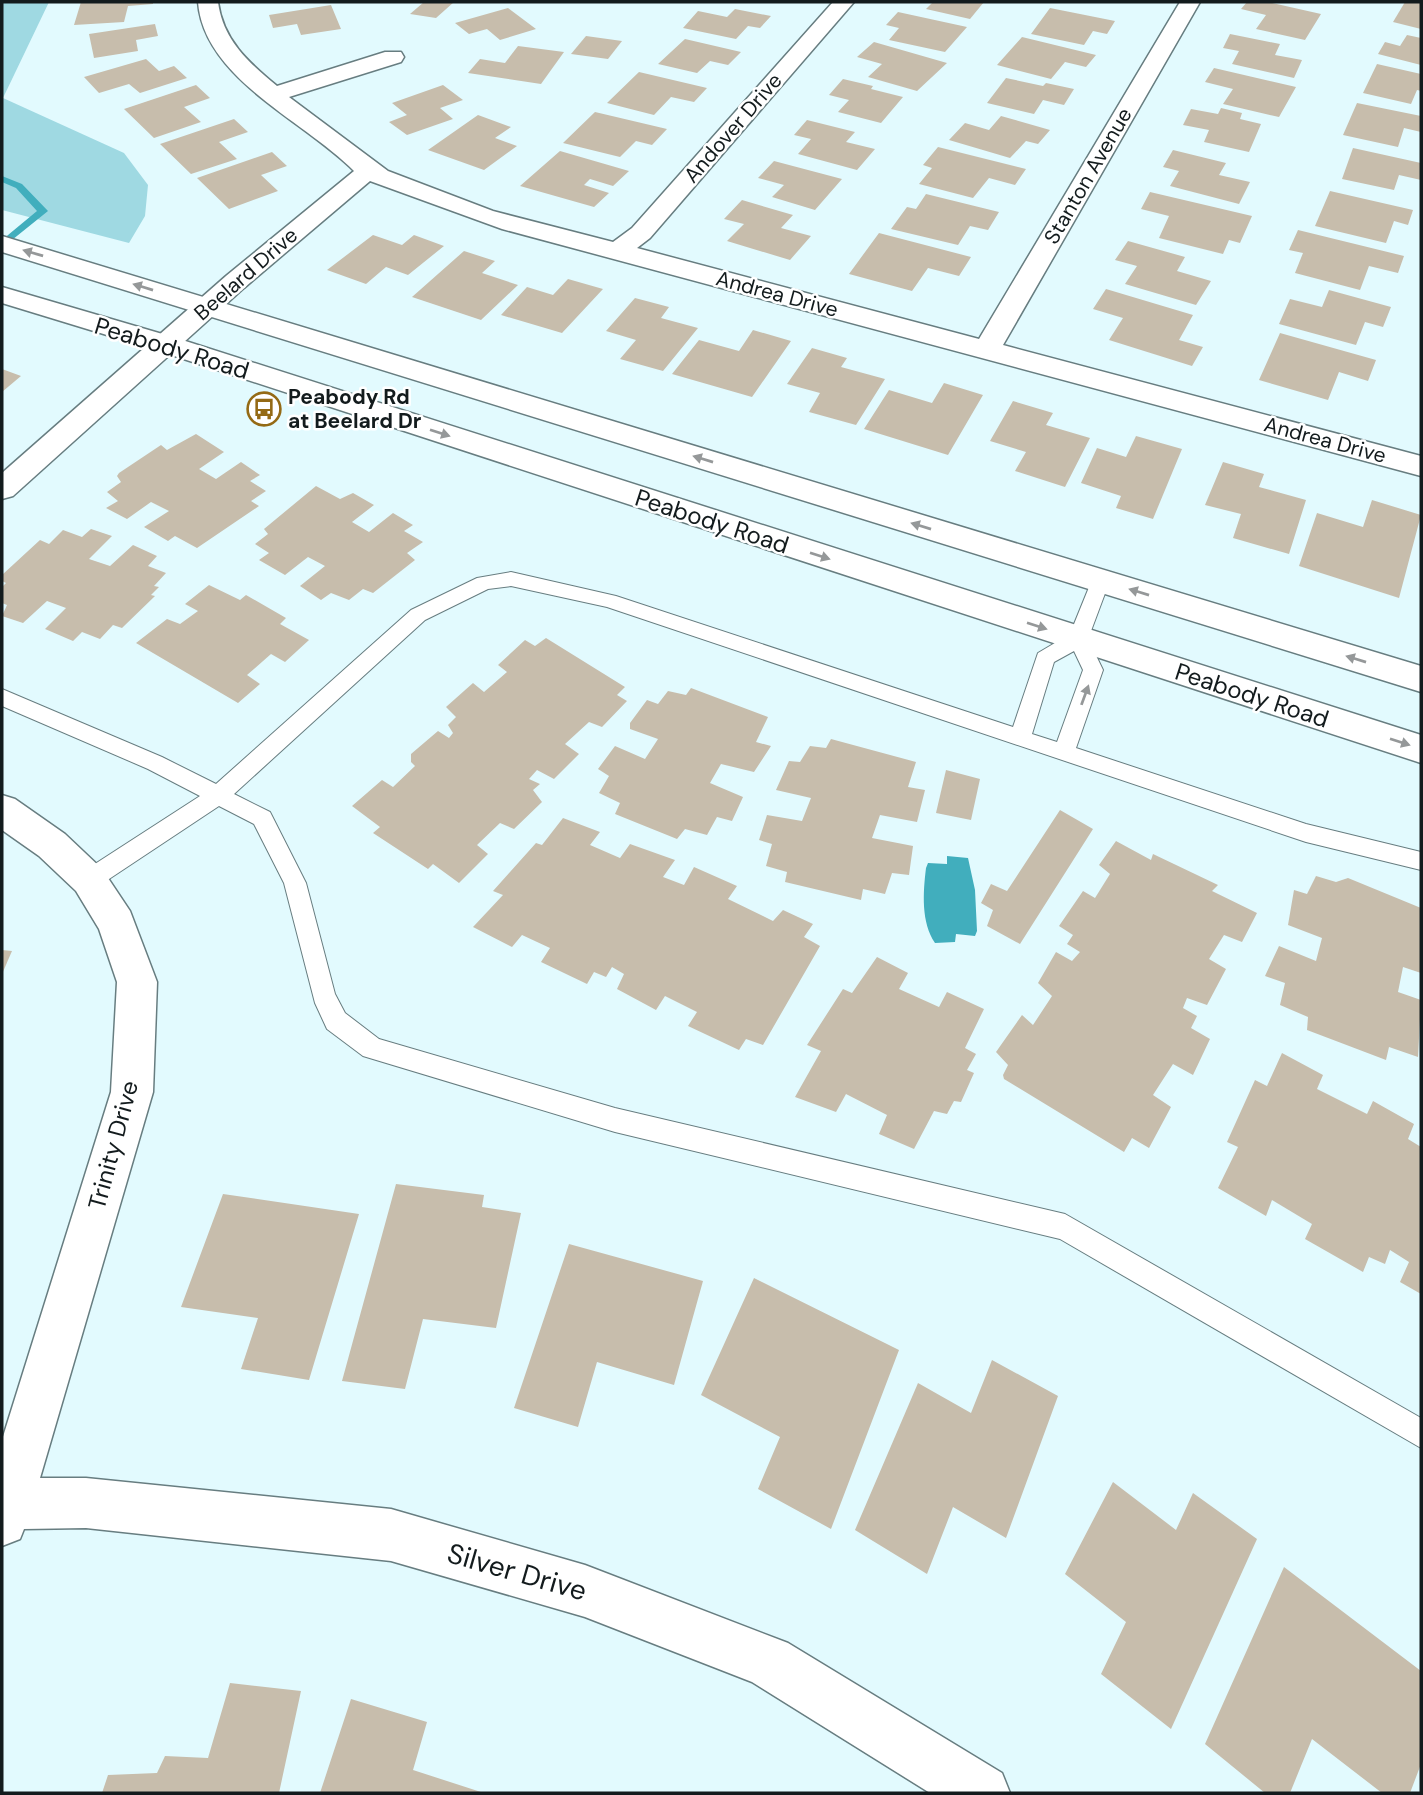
<svg xmlns="http://www.w3.org/2000/svg" width="1423" height="1795" font-family="'DM Sans',sans-serif">
  <style>
    .green { fill: #9fd9e2 }
    .water { fill: #41aebd }
    .lines { fill: none; stroke-linecap: round; stroke-linejoin: round }
    .stream { fill: #41aebd; fill-rule: evenodd }
    .building { fill: #c7bdac }
    .service-casing { stroke: #677d80; stroke-width: 2 }
    .minor-casing { stroke: #677d80; stroke-width: 3 }
    .primary-casing { stroke: #677d80; stroke-width: 3 }
    .service { fill: #fff; fill-rule: evenodd }
    .minor { fill: #fff; fill-rule: evenodd }
    .primary { fill: #fff; fill-rule: evenodd }
    .oneway { fill: #959899 }
    .labels { text-anchor: middle; dominant-baseline: central; stroke-width: 5; stroke-linejoin: round; paint-order: stroke }
    .far-street-label { font-size: 21px; fill: #131b1d; stroke: #fff }
    .far-poi-label { font-size: 21px; font-weight: bold; fill: #131b1d; stroke: #fff; text-anchor: start }
    .street-label { font-size: 24px; fill: #131b1d; stroke: #fff }
    .near-street-label { font-size: 28px; fill: #131b1d; stroke: #fff }
  </style>
  <rect width="100%" height="100%" fill="#e2fafe"/>
  <path class="green" d="M2,2H49L3,98L124,153L148,185L145,216L129,243L2,210Z"/>
  <path class="water" d="M947,856L968,858L975,890L977,931L975,936L956,934L955,942L935,943C921,922 923,893 926,868L928,863L947,864Z"/>
  <g class="lines">
    <path class="stream" d="M2,176L22,184L48,211L2,248V240L37,211L16,188L2,182Z"/>
  </g>
  <g class="building">
    <path d="M81,2H153V4L128,6L124,22L74,25Z"/>
    <path d="M424,2H454L436,18L410,14Z"/>
    <path d="M933,2H984L970,19L926,9Z"/>
    <path d="M1247,2H1268L1321,14L1305,40L1256,29L1266,15L1241,9Z"/>
    <path d="M1405,2H1421V29L1393,22Z"/>
    <path d="M331,5L341,29L301,35L297,24L273,28L269,15Z"/>
    <path d="M508,8L536,29L500,40L487,29L469,34L455,23Z"/>
    <path d="M1050,8L1115,21L1107,34L1093,31L1084,45L1031,34Z"/>
    <path d="M735,9L771,16L760,28L748,26L736,39L683,28L698,11L727,17Z"/>
    <path d="M898,12L967,27L945,52L889,40L899,28L886,25Z"/>
    <path d="M155,24L158,36L136,40L138,51L94,58L89,34Z"/>
    <path d="M1230,34L1280,44L1275,55L1302,60L1294,78L1232,64L1239,51L1223,48Z"/>
    <path d="M1407,35L1421,38V65L1378,54L1385,42L1400,46Z"/>
    <path d="M586,36L622,41L608,59L571,54Z"/>
    <path d="M1022,37L1096,55L1086,67L1065,62L1051,79L997,65Z"/>
    <path d="M685,39L741,52L728,65L710,61L697,73L658,64Z"/>
    <path d="M874,42L947,63L917,91L868,77L882,64L857,57Z"/>
    <path d="M518,46L564,52L541,84L468,73L480,59L505,63Z"/>
    <path d="M146,59L159,71L174,66L187,78L140,93L129,84L99,93L84,77Z"/>
    <path d="M1377,64L1421,74V91L1417,90L1411,104L1363,93Z"/>
    <path d="M1214,68L1296,87L1279,117L1223,104L1233,89L1205,82Z"/>
    <path d="M639,72L707,88L694,102L671,97L654,115L607,103Z"/>
    <path d="M1006,78L1043,86L1046,83L1074,89L1064,105L1043,100L1034,114L987,103Z"/>
    <path d="M843,79L873,86L871,89L903,97L881,123L838,112L849,100L829,95Z"/>
    <path d="M196,85L210,98L184,107L201,122L154,138L124,109Z"/>
    <path d="M443,85L463,100L440,108L453,119L407,135L389,122L407,115L392,103Z"/>
    <path d="M1357,103L1421,116V132L1404,128L1398,147L1343,135Z"/>
    <path d="M1221,108L1242,113L1240,119L1261,124L1249,152L1204,142L1209,130L1183,125L1191,109L1218,114Z"/>
    <path d="M595,112L667,129L652,145L636,141L620,157L563,143Z"/>
    <path d="M478,115L511,127L495,138L517,146L484,170L428,150Z"/>
    <path d="M1001,116L1050,130L1038,144L1026,141L1010,158L949,140L965,123L989,130Z"/>
    <path d="M234,119L248,132L219,142L237,159L191,174L160,144Z"/>
    <path d="M807,120L855,132L846,142L875,149L857,170L798,154L811,139L794,135Z"/>
    <path d="M938,147L1026,169L1015,185L989,178L973,198L919,184L932,168L923,165Z"/>
    <path d="M1353,148L1421,163V180L1399,175L1394,190L1342,179Z"/>
    <path d="M1173,150L1226,163L1219,175L1250,182L1239,204L1170,186L1179,171L1163,167Z"/>
    <path d="M560,151L629,171L613,186L590,179L584,185L609,193L594,207L520,186Z"/>
    <path d="M272,152L287,166L261,175L278,191L229,209L197,178Z"/>
    <path d="M774,161L842,179L815,210L772,197L784,185L758,178Z"/>
    <path d="M1330,191L1413,210L1408,225L1394,221L1386,243L1315,226Z"/>
    <path d="M1150,192L1252,216L1240,243L1229,240L1223,254L1159,238L1169,216L1141,209Z"/>
    <path d="M926,194L999,212L988,230L970,226L958,245L891,229L907,207L916,209Z"/>
    <path d="M742,200L793,215L781,228L811,236L790,260L727,241L744,224L724,219Z"/>
    <path d="M1298,230L1404,256L1398,273L1369,266L1360,290L1295,273L1303,253L1289,250Z"/>
    <path d="M879,233L971,257L959,276L928,268L912,291L849,274Z"/>
    <path d="M373,235L402,245L414,235L444,246L408,275L386,267L366,284L327,270Z"/>
    <path d="M1128,241L1185,257L1177,271L1211,281L1196,305L1125,284L1137,266L1115,260Z"/>
    <path d="M464,251L495,261L482,273L518,285L481,320L412,297Z"/>
    <path d="M568,279L603,289L562,333L501,315L527,287L553,295Z"/>
    <path d="M1106,289L1193,315L1179,340L1203,347L1192,366L1109,340L1123,318L1093,309Z"/>
    <path d="M1329,290L1391,307L1383,327L1365,322L1356,345L1279,324L1290,299L1322,307Z"/>
    <path d="M635,298L669,307L661,318L698,328L663,371L620,359L636,340L606,331Z"/>
    <path d="M753,330L791,341L752,397L672,374L699,340L739,351Z"/>
    <path d="M1280,333L1376,360L1368,381L1339,372L1328,400L1259,380Z"/>
    <path d="M812,348L847,358L841,367L885,379L856,425L809,412L820,393L787,384Z"/>
    <path d="M2,369L21,376L2,392Z"/>
    <path d="M944,383L983,395L948,455L864,429L889,390L932,403Z"/>
    <path d="M1013,401L1053,413L1046,425L1090,438L1065,487L1015,471L1026,452L990,441Z"/>
    <path d="M196,434L224,452L199,469L216,479L241,462L260,475L250,481L266,491L251,501L259,506L197,548L175,536L168,541L144,527L169,511L151,502L127,519L106,508L118,501L107,492L121,482L117,476L119,473L161,445L167,450Z"/>
    <path d="M1136,436L1182,449L1153,519L1116,508L1121,496L1081,483L1097,448L1126,457Z"/>
    <path d="M1223,462L1264,474L1259,487L1306,500L1289,554L1233,538L1241,514L1205,505Z"/>
    <path d="M316,486L340,499L353,493L374,505L352,522L369,532L393,513L413,525L404,531L423,542L407,553L415,560L373,593L363,589L349,600L331,593L321,600L300,586L325,566L308,557L285,575L259,560L269,553L255,544L268,534L264,529Z"/>
    <path d="M1372,500L1421,515L1399,598L1299,566L1317,513L1363,527Z"/>
    <path d="M91,529L112,536L89,559L110,566L133,545L157,556L148,566L166,573L154,586L159,587L151,595L155,596L122,628L113,625L100,639L82,632L73,641L45,629L66,608L47,601L23,623L2,616L7,605L2,603V587L6,583L2,581V575L40,540L49,544L63,530L82,537Z"/>
    <path d="M209,585L240,600L246,595L286,618L280,624L309,640L285,662L271,654L247,675L260,684L238,703L136,643L167,619L180,624L198,611L185,604Z"/>
    <path d="M546,638L625,687L617,695L627,701L602,727L589,722L565,744L579,754L554,779L537,770L529,779L540,784L533,790L542,802L514,829L500,823L477,845L488,854L459,883L433,864L428,869L373,833L380,827L352,806L382,780L393,787L415,766L411,762V754L438,731L449,738L453,733L448,725L456,717L446,707L473,683L484,692L507,672L498,665L525,640L535,646Z"/>
    <path d="M691,688L768,717L756,742L771,746L754,772L721,764L710,783L743,797L732,821L717,817L707,835L685,829L677,839L615,814L620,803L599,793L609,776L598,769L615,746L645,759L658,739L630,729V723L647,700L658,704L668,691L686,695Z"/>
    <path d="M831,739L916,762L908,787L925,790L917,822L880,815L872,838L913,846L909,875L892,873L885,894L863,889L861,900L785,882L787,872L766,866L772,844L759,840L767,815L802,821L811,798L776,790L789,761L800,762L810,746L826,748Z"/>
    <path d="M946,770L980,779L971,820L936,813Z"/>
    <path d="M1060,810L1093,829L1020,944L987,926L993,910L981,903L991,884L1007,891Z"/>
    <path d="M563,818L600,832L590,845L620,858L630,844L675,860L663,877L684,885L694,867L737,886L728,899L773,921L783,910L813,924L804,937L820,946L763,1045L746,1039L739,1050L688,1026L697,1012L665,996L656,1010L617,989L624,974L612,967L606,977L594,972L587,984L541,962L550,948L522,935L512,947L473,927L503,895L493,891L536,843L542,845Z"/>
    <path d="M1116,841L1151,860L1153,854L1218,885L1212,891L1257,913L1242,942L1224,935L1209,959L1226,969L1207,1005L1187,998L1183,1008L1197,1016L1191,1028L1210,1039L1193,1075L1173,1064L1153,1095L1171,1107L1149,1148L1132,1138L1124,1152L1004,1079L1003,1075L1008,1065L996,1052L1022,1015L1033,1025L1052,996L1038,983L1056,952L1072,961L1080,952L1067,944L1073,935L1059,926L1083,891L1095,898L1110,874L1099,865Z"/>
    <path d="M1316,876L1336,882L1348,878L1421,908V973L1403,967L1398,992L1421,1000L1418,1057L1389,1047L1386,1060L1307,1030L1308,1017L1280,1005L1285,983L1265,976L1279,946L1316,961L1322,938L1288,925L1294,890L1307,894Z"/>
    <path d="M2,950L12,951L2,974Z"/>
    <path d="M877,957L908,973L899,989L939,1007L947,992L984,1009L965,1048L976,1054L967,1070L974,1073L961,1102L954,1101L947,1114L934,1111L914,1149L879,1134L887,1115L846,1094L836,1112L795,1097L821,1051L807,1045L843,989L852,993Z"/>
    <path d="M1282,1053L1323,1075L1317,1089L1367,1114L1373,1101L1414,1124L1408,1139L1421,1147V1294L1400,1282L1409,1262L1390,1250L1385,1264L1369,1257L1363,1272L1305,1239L1312,1224L1272,1200L1266,1216L1218,1188L1238,1147L1227,1142L1255,1080L1267,1086Z"/>
    <path d="M396,1184L484,1195L482,1207L521,1213L496,1328L423,1319L405,1389L342,1381Z"/>
    <path d="M223,1194L359,1214L309,1380L241,1369L258,1318L181,1307Z"/>
    <path d="M569,1244L703,1281L674,1385L597,1362L578,1427L514,1408Z"/>
    <path d="M754,1278L899,1350L831,1529L758,1489L780,1437L701,1395Z"/>
    <path d="M992,1360L1058,1396L1006,1538L953,1507L927,1574L855,1530L918,1383L971,1413Z"/>
    <path d="M1113,1482L1176,1530L1193,1493L1257,1539L1171,1729L1101,1674L1126,1622L1065,1574Z"/>
    <path d="M1284,1567L1421,1671V1764L1410,1793H1382L1312,1739L1290,1793H1265L1205,1744Z"/>
    <path d="M230,1683L301,1691L279,1793H102L108,1775L157,1773L165,1756L208,1758Z"/>
    <path d="M351,1699L427,1722L413,1770L484,1793H320Z"/>
  </g>
  <g class="lines">
    <defs>
      <path id="service" d="M511,572L616,596L1013,727L1038,653L1070,634L1094,575H1108L1110,580L1088,639L1103,670L1076,748L1306,824L1421,852V870L1306,842L607,607L511,586L488,589L425,620L234,794L270,812L306,883L335,994L345,1013L379,1039L615,1108L1065,1214L1421,1418V1448L1060,1239L615,1132L363,1056L327,1029L315,1003L284,883L254,824L219,806L97,887L89,890L81,887L78,880L81,873L200,796L148,769L2,706V689L162,757L216,784L411,610L477,578ZM1074,651L1083,670L1057,742L1032,734L1054,662Z"/>
      <g id="minor">
        <path d="M198,2H218C223,40 248,62 277,86L385,52H401L404,57L401,62L289,97L388,171L493,211L613,242L632,228L833,2H854L650,238L637,248L979,339L1180,2H1200L1003,345L1421,456V476L502,229L370,181L244,288L13,496L2,499V473L226,276L354,171C305,121 204,79 198,2Z"/>
        <path d="M2,795L15,799L65,834L102,869L130,911L157,982L153,1092L40,1478H86L391,1509L585,1565L788,1643L1002,1773L1010,1793H930L752,1682L585,1617L391,1561L86,1528L24,1529L20,1539L2,1546V1440L111,1092L117,982L99,929L76,891L39,856L2,830Z"/>
      </g>
      <g id="primary">
        <path d="M2,236L1421,666V692L2,252Z"/>
        <path d="M2,287L176,338L1421,735V763L156,350L2,303Z"/>
      </g>
    </defs>
    <use href="#service" class="service-casing"/>
    <use href="#minor" class="minor-casing"/>
    <use href="#primary" class="primary-casing"/>
    <use href="#service" class="service"/>
    <use href="#minor" class="minor"/>
    <use href="#primary" class="primary"/>
  </g>
  <defs><path id="oneway-solid" d="M-6-.8H1V-3.2L6.5 0L1 3.2V.8H-6Z" transform="scale(1.75)"/></defs>
  <g class="oneway">
    <use href="#oneway-solid" transform="translate(33 253) rotate(-164)"/>
    <use href="#oneway-solid" transform="translate(143 287) rotate(-163)"/>
    <use href="#oneway-solid" transform="translate(440 433) rotate(18)"/>
    <use href="#oneway-solid" transform="translate(703 459) rotate(-163)"/>
    <use href="#oneway-solid" transform="translate(921 526) rotate(-163)"/>
    <use href="#oneway-solid" transform="translate(820 556) rotate(18)"/>
    <use href="#oneway-solid" transform="translate(1139 592) rotate(-163)"/>
    <use href="#oneway-solid" transform="translate(1037 626) rotate(18)"/>
    <use href="#oneway-solid" transform="translate(1356 659) rotate(-163)"/>
    <use href="#oneway-solid" transform="translate(1085 695) rotate(-70)"/>
    <use href="#oneway-solid" transform="translate(1400 742) rotate(18)"/>
  </g>
  <defs>
    <symbol id="bus-ring" viewBox="-11 -11 22 22"><circle r="9.5" fill="#fff" stroke="#946a15" stroke-width="1.5"/><path d="M-5-6H5V4H4V6H2V4H-2V6H-4V4H-5ZM-3.5-4V0h7V-4ZM-3.5 1.2v1.5H-2V1.2ZM2 1.2v1.5H3.5V1.2Z" fill="#946a15"/></symbol>
  </defs>
  <g fill-rule="evenodd">
    <use href="#bus-ring" x="245" y="390" width="38" height="38"/>
  </g>
  <g class="labels">
    <g class="far-street-label">
      <text transform="translate(733 128) rotate(-49)">Andover Drive</text>
      <text transform="translate(1088 176) rotate(-60)">Stanton Avenue</text>
      <text transform="translate(246 274) rotate(-41)">Beelard Drive</text>
      <text transform="translate(777 294) rotate(15)">Andrea Drive</text>
      <text transform="translate(1325 440) rotate(15)">Andrea Drive</text>
    </g>
    <g class="far-poi-label">
      <text x="288" y="397">Peabody Rd<tspan x="288" dy="24">at Beelard Dr</tspan></text>
    </g>
    <g class="street-label">
      <text transform="translate(172 348) rotate(17)">Peabody Road</text>
      <text transform="translate(712 521) rotate(18)">Peabody Road</text>
      <text transform="translate(1252 695) rotate(18)">Peabody Road</text>
      <text transform="translate(113 1145) rotate(-75)">Trinity Drive</text>
    </g>
    <g class="near-street-label">
      <text transform="translate(517 1572) rotate(16)">Silver Drive</text>
    </g>
  </g>
  <rect width="1423" height="1795" fill="none" stroke="#131b1d" stroke-width="7"/>
</svg>
